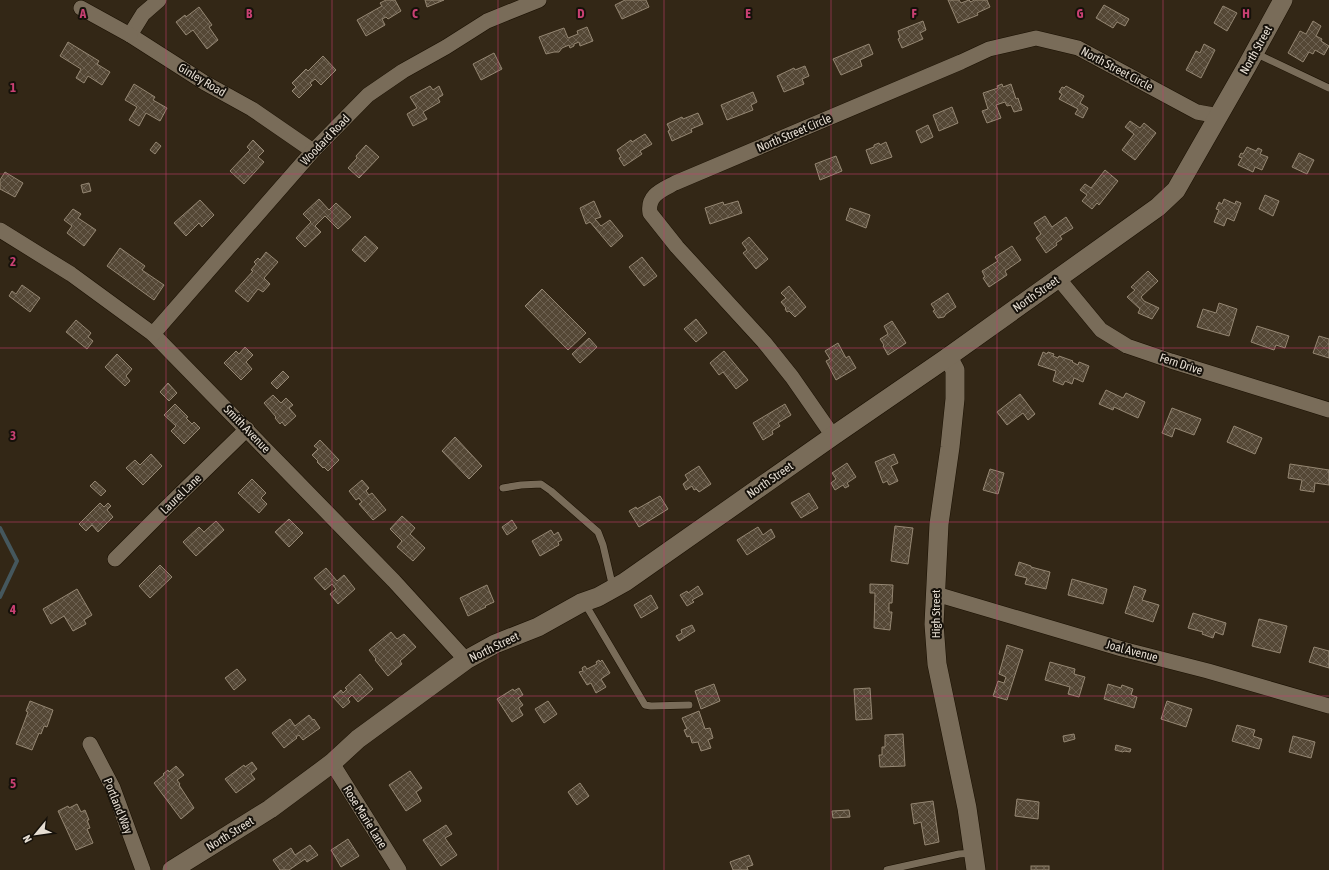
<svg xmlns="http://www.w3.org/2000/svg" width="1329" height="870" font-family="'Asap Condensed',sans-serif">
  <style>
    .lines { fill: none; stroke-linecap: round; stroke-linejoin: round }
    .stream { stroke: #45575d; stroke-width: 4 }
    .building { fill: url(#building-cross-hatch); stroke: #958773 }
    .service-casing { stroke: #1a1002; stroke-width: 8 }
    .minor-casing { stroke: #1a1002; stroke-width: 16 }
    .tertiary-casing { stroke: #1a1002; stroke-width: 20 }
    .service { stroke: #796c59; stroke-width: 7 }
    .minor { stroke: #796c59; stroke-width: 15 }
    .tertiary { stroke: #796c59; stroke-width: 19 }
    .grid { fill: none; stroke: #c94073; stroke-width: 1; stroke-opacity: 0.55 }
    .labels { text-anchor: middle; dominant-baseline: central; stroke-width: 4; stroke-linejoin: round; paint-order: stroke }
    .street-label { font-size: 12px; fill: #e6ded3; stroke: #16110a }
    .grid-label { font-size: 13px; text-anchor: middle; font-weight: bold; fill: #c94073; stroke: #16110a; stroke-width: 4; stroke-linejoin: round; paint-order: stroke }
  </style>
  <defs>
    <pattern id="building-cross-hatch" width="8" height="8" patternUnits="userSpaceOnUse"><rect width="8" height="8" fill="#544735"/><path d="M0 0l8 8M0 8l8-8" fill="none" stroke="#6d6151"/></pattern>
  </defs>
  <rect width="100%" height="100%" fill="#332716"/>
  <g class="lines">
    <path class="stream" d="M0,528L17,561L0,597"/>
  </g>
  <g class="building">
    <path d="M386,0H395L401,11L388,19L386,17L382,19L385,25L366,36L357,20L382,6L380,3Z"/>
    <path d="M425,0H444L427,7Z"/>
    <path d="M625,0H646L649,7L622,19L615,5Z"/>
    <path d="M948,0H959L961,3L969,0L971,2L974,0H987L990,7L977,13L978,15L958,23Z"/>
    <path d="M1104,5L1129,19L1125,26L1117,22L1113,28L1096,18Z"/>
    <path d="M1223,6L1237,13L1227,31L1214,23Z"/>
    <path d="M199,7L212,25L209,27L218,40L207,49L193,30L186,35L176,22L185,15L186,17Z"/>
    <path d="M923,21L926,30L920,33L923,39L902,48L898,39L900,38L898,31Z"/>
    <path d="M1313,21L1321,26L1316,36L1322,39L1321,41L1329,46L1324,55L1315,50L1313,54L1309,52L1303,62L1288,53L1300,31L1306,34Z"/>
    <path d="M587,27L593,41L580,46L579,42L574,44V46L570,48L569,45L562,48L559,52H554L546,54L539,37L564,28L568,38L578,34L577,31Z"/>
    <path d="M68,42L99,61L97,64L110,72L102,85L88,76L84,83L76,78L81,69L60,56Z"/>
    <path d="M869,44L873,54L860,60L862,66L841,75L833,59Z"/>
    <path d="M1204,44L1215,50L1201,78L1186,70L1196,51L1200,53Z"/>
    <path d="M494,53L502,69L481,80L473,64Z"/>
    <path d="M323,56L336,70L321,85L315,79L310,83L312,85L299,98L292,91L296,87L292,83L306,69L308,71Z"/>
    <path d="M805,66L809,76L802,79L804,84L784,92L777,76L794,68L795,70Z"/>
    <path d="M134,84L155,97L153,100L167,108L160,121L146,113L139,126L129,120L137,107L125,100Z"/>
    <path d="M1002,84L1003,87L1011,84L1016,99L1018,98L1022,110L1014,112L1011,105L1007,106L1005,102L996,105L1001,118L987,123L982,111L988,109L983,93L998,88L997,86Z"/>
    <path d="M430,86L433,90L439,86L443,95L438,98L440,102L423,112L427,119L413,126L407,114L417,108L410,97Z"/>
    <path d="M1066,86L1084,96L1080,103L1088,108L1083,118L1075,114L1078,109L1059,99L1062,94L1059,92L1062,87L1064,88Z"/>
    <path d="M753,92L757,102L751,105L753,110L727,120L721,105Z"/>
    <path d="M952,107L958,123L939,131L933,115Z"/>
    <path d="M698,113L703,124L691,129L692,132L672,141L668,131L670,130L667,124L682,117L683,119Z"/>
    <path d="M1130,121L1140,128L1144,123L1156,133L1135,160L1122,150L1134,134L1125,127Z"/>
    <path d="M928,125L933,137L921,143L916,131Z"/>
    <path d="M645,134L652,144L640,151L642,154L624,166L619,158L621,157L617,150L631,140L632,142Z"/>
    <path d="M253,140L264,151L258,157L264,162L244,184L230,171L250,150L247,147Z"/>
    <path d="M156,142L161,146L155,154L150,150Z"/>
    <path d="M886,142L892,157L871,164L866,150L874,147V145L879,143L880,145Z"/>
    <path d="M366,145L379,157L359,178L348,168L357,158L356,156Z"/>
    <path d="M1247,147L1256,151L1258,148L1262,150L1260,154L1268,157L1262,170L1255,167L1253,172L1238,165L1242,158L1239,157L1241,153L1243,154Z"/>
    <path d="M1299,153L1314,160L1307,174L1292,167Z"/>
    <path d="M836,156L842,171L820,180L815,164Z"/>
    <path d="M1105,170L1118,181L1099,205L1097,203L1092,209L1082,201L1087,195L1080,190L1085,184L1091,188Z"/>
    <path d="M5,172L23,183L15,197L0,189V180Z"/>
    <path d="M89,183L91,191L83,193L81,185Z"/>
    <path d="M1265,195L1279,201L1273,216L1259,209Z"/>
    <path d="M319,199L329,210L336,203L351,217L338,229L325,216L315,226L321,232L305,247L296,238L311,222L303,214Z"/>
    <path d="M1224,199L1235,204L1236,201L1241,203L1234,221L1227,218L1224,226L1214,222L1219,210L1216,209L1219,202L1222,204Z"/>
    <path d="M200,200L214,215L202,227L199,223L186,236L174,223Z"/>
    <path d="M594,201L601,217L595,219L601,226L610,220L623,236L611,247L590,222L586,224L580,208Z"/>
    <path d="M738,201L742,213L710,224L705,208L723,202L724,205Z"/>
    <path d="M850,208L870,215L866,228L846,220Z"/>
    <path d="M73,209L81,214L78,218L96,230L84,246L67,233L72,226L64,220Z"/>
    <path d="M1045,216L1052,227L1066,217L1073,228L1060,236L1062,239L1056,243L1057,245L1046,253L1036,238L1041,234L1034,223Z"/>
    <path d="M365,236L378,248L365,262L352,250Z"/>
    <path d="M749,237L768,259L756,269L743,253L747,250L742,243Z"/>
    <path d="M1012,246L1021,260L1005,271L1007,275L989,287L983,278L985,277L982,271L998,261L995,257Z"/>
    <path d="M120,248L145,266L142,270L164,285L154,300L107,266Z"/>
    <path d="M266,252L278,262L264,278L270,284L263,292L258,289L248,302L235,291L253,271L251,270L256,264L254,262L258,258L260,260Z"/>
    <path d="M642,257L657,276L644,286L629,267Z"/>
    <path d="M1148,271L1158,281L1141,297L1144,301L1159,308L1152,319L1138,313L1140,309L1127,297L1135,290L1131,287Z"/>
    <path d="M22,285L40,298L30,312L9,296L12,291L16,294Z"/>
    <path d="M789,286L806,307L795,317L789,311L787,312L785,309L786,308L781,302L786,298L781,293Z"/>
    <path d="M542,289L586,333L568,350L525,306Z"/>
    <path d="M948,293L956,307L946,314L944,317L938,318L933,311L935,310L931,304Z"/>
    <path d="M1219,303L1237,309L1229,336L1197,327L1203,309L1216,313Z"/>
    <path d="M696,319L707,333L696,342L684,329Z"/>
    <path d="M76,320L91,333L88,337L93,341L87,349L66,332Z"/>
    <path d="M892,321L906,343L888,355L883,346L884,345L880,339L888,334L884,326Z"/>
    <path d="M1257,326L1289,336L1285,348L1276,345L1274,350L1251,342Z"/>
    <path d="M1319,336L1329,339V358L1313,353Z"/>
    <path d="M589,338L597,347L580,363L572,354Z"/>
    <path d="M838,343L846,358L849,356L856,368L836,380L826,361L830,359L825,351Z"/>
    <path d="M245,347L253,355L246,362L252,369L241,380L224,363L236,351L239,354Z"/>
    <path d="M724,351L748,380L736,389L723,372L719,375L710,363Z"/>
    <path d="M1043,352L1047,354L1048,352L1054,354L1053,356L1058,358L1059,356L1073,361L1072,362L1078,365L1079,362L1089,366L1083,382L1074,378L1072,384L1065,381L1063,385L1053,381L1056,371L1038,365Z"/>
    <path d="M117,354L132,369L126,376L130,381L125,386L105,367Z"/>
    <path d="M283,371L289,377L277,389L271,383Z"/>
    <path d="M168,383L177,393L169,401L160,392Z"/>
    <path d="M1106,390L1123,398L1126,393L1145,402L1138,418L1114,407L1113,410L1099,404Z"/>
    <path d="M1020,394L1035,414L1028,420L1023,413L1007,425L997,412Z"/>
    <path d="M273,395L281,403L286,398L293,405L289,408L296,416L285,426L282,422L280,424L275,418L276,417L264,403Z"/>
    <path d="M175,404L188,417L186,418L192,424L194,422L200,428L184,444L171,431L176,426L164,415Z"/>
    <path d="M785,404L791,415L778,423L780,426L772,431L773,434L763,440L753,423Z"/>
    <path d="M1172,408L1201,419L1194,435L1175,428L1172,437L1162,433Z"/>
    <path d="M1234,426L1262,438L1255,454L1227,442Z"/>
    <path d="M455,437L482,466L469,479L442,451Z"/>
    <path d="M320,440L339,460L328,471L324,467L323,468L317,462L318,461L312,455L318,449L314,446Z"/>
    <path d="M151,454L162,466L143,485L126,468L135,460L140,465Z"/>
    <path d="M894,454L898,463L891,466L898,481L889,485L887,481L883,483L875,462Z"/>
    <path d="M847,463L856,477L847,483L849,486L845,488L843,485L835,490L831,483L836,479L832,473Z"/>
    <path d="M1290,464L1329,470V485L1315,483L1314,492L1300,490L1302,480L1288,478Z"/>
    <path d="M699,466L711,484L699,492L696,489L694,490L692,486L686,490L683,484L688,480L685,475Z"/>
    <path d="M990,469L1004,473L998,494L983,490Z"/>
    <path d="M252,479L266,493L261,498L267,504L259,513L238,493Z"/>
    <path d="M362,480L369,488L366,491L369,495L372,493L386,510L373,520L359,504L362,502L359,498L356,500L349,491Z"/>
    <path d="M95,481L106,491L101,496L90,486Z"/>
    <path d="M809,493L818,508L801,518L791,503Z"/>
    <path d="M660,496L668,509L639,527L629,511L636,507L637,509Z"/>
    <path d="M100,503L104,507L108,503L111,506L107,510L113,517L98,532L92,525L86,531L79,524Z"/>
    <path d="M402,516L415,528L410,534L425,548L413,561L397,547L402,541L390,529Z"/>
    <path d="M289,519L303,533L289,547L275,532Z"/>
    <path d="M512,520L517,528L507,535L502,527Z"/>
    <path d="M216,521L224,530L196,556L183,542L199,527L204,532Z"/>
    <path d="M895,526L913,528L908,564L891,561Z"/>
    <path d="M758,527L763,535L771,529L775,537L747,555L737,540Z"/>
    <path d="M551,530L554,535L558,532L562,540L558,542L559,545L540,556L532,541Z"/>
    <path d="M1019,562L1031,566V567L1050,572L1046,589L1025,584L1027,578L1015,575Z"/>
    <path d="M160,565L172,577L150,598L139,586Z"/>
    <path d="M326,568L337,581L344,575L355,589L338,604L330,594L336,589L332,584L325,590L314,578Z"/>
    <path d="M1072,579L1107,589L1103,604L1068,595Z"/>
    <path d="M870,584L893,585L892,603H889V612H892L890,630L874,628L875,593H870Z"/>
    <path d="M487,585L494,602L485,606L486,607L468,616L460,598Z"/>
    <path d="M698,586L703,594L692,600L694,602L687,606L680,595L687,591L688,593Z"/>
    <path d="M1134,586L1146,590L1142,600L1159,605L1153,622L1125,613Z"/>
    <path d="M77,589L92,615L84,620L86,624L73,631L64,616L51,624L43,609Z"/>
    <path d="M651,595L658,608L641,618L634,605Z"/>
    <path d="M1193,613L1226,623L1223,635L1215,632L1213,638L1202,634L1203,632L1188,628Z"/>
    <path d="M1259,619L1287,626L1280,653L1252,646Z"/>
    <path d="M692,625L695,631L679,641L676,636L682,633L681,630Z"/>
    <path d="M391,632L397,639L404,634L416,647L400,661L402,664L388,676L375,660L376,659L369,650Z"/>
    <path d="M1007,645L1023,650L1007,700L993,696L998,681L1004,683L1006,677L999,674Z"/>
    <path d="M1314,647L1329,651V668L1309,662Z"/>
    <path d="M599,660L600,662L602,660L610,673L601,679L606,687L596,693L591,683L587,685L579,672L583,671L582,668L585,666L587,669L597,664L596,662Z"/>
    <path d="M1050,662L1075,669L1074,674L1085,677L1079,697L1068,694L1070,687L1045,680Z"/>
    <path d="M237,669L246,680L234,690L225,678Z"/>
    <path d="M360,674L373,689L358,702L352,695L348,699L350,702L343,708L333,697L341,690L343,693L347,689L345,688Z"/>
    <path d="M714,684L720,701L701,709L695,691Z"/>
    <path d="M1108,684L1121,688L1122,685L1133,689L1131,695L1137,697L1134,708L1104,699Z"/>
    <path d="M519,688L523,695L518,698L523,705L519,708L523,715L512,722L497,699L513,689L514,691Z"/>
    <path d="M870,688L872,719L856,720L854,689Z"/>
    <path d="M30,701L53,710L47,727L44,726L41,734L39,733L32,750L16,744L28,712L26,711Z"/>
    <path d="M548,701L557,714L544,723L535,709Z"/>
    <path d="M1167,701L1192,709L1186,727L1161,719Z"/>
    <path d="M699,711L705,729L710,728L713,738L708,740L711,748L701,751L698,742L692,743L690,736L687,737L684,730L687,729L682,718Z"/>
    <path d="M309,715L313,720L314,719L320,728L303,740L299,735L296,737L297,738L284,748L272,733L290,719L295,726Z"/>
    <path d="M1237,725L1255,730L1253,736L1262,739L1259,749L1232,741Z"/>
    <path d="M903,734L905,766L880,767L879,755H882V747H885V735Z"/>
    <path d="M1074,734L1075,739L1064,742L1063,736Z"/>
    <path d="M1293,736L1315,742L1311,758L1289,752Z"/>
    <path d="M1116,745L1131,749L1130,752L1124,751L1123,752L1115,750Z"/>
    <path d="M252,762L257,769L251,774L255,779L236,793L225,779L244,765L245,767Z"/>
    <path d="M176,766L184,775L177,780L180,784L179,785L194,808L181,819L154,783L164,775L163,774L168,770L169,772Z"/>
    <path d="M410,771L422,788L416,792L421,801L406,811L389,785Z"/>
    <path d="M580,783L589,796L577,805L568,792Z"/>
    <path d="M1017,799L1039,802L1038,819L1015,816Z"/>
    <path d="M933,801L939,842L925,845L921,822L914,824L911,804Z"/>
    <path d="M77,804L81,812L85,810L89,820H87L90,828L87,829L93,843L76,850L58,811L68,806L69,808Z"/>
    <path d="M849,810L850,817L833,818L832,811Z"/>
    <path d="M446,825L452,834L445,838L457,855L441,866L423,840Z"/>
    <path d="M348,839L359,856L341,867L331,850Z"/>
    <path d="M310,845L318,855L307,862L305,859L289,870H280L273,860L291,848L295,855Z"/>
    <path d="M749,855L753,865L747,867L748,870H733L730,862Z"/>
    <rect x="1031" y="866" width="18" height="4"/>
  </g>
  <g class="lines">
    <defs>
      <g id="service">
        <path d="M1255,53L1329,88"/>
        <path d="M503,488L521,485L541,484L551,491L598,532L603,545L613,588"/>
        <path d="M584,602L645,705L651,706L689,705"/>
        <path d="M887,870L959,854L974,853"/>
      </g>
      <g id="minor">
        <path d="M159,0L143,14L130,35L205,83L252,109L313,151"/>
        <path d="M81,8L130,35"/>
        <path d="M0,230L71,274L153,334L394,581L466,660"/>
        <path d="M1058,278L1101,330L1127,346L1171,361L1329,410"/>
        <path d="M153,334L313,151L368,95L403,71L446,47L487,21L539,0"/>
        <path d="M833,436L792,377L764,342L677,247L650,213C647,195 662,190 675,183L961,62L989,49L1036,38L1078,48L1197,112L1219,116"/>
        <path d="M115,559L170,504L247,429"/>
        <path d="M936,594L1122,649L1208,671L1329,706"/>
        <path d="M90,744L113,788L143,870"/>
        <path d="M332,763L399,870"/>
      </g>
      <g id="tertiary">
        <path d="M948,357L955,370V399L950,447L939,524L934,624L937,664L967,808L976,870"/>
        <path d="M172,870L270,809L332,763L358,739L466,660L495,644L538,627L581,603L598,597L625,582L833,436L948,357L1158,207L1176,190L1247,66L1283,0"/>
      </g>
    </defs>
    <use href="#service" class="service-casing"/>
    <use href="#minor" class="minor-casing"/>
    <use href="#tertiary" class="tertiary-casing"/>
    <use href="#service" class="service"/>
    <use href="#minor" class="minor"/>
    <use href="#tertiary" class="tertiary"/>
  </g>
  <path class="grid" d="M166,0V870M332,0V870M498,0V870M664,0V870M831,0V870M997,0V870M1163,0V870M0,174H1329M0,348H1329M0,522H1329M0,696H1329"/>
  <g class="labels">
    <g class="street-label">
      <text transform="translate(1256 50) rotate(-61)">North Street</text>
      <text transform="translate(1117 69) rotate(28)">North Street Circle</text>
      <text transform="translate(202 80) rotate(31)">Ginley Road</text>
      <text transform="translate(794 133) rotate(-23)">North Street Circle</text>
      <text transform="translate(325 140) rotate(-46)">Woodard Road</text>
      <text transform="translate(1036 294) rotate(-35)">North Street</text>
      <text transform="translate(1181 364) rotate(18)">Fern Drive</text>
      <text transform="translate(247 429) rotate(46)">Smith Avenue</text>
      <text transform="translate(770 480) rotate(-35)">North Street</text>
      <text transform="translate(181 494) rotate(-44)">Laurel Lane</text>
      <text transform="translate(936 614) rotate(-90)">High Street</text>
      <text transform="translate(494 647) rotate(-26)">North Street</text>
      <text transform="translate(1132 651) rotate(15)">Joal Avenue</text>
      <text transform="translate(118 806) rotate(68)">Portland Way</text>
      <text transform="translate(365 817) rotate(58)">Rose Marie Lane</text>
      <text transform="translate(230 834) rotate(-32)">North Street</text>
    </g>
  </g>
  <g class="grid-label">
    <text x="83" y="18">A</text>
    <text x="249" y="18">B</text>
    <text x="415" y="18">C</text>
    <text x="581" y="18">D</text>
    <text x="748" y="18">E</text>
    <text x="914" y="18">F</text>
    <text x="1080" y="18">G</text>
    <text x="1246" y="18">H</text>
    <text x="13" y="92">1</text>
    <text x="13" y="266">2</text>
    <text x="13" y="440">3</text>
    <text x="13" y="614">4</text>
    <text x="13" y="788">5</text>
  </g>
  <g transform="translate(36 834) rotate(241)" stroke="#16110a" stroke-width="3" paint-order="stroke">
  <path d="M0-3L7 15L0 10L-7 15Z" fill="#e6ded3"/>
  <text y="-6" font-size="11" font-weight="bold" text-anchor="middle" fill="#e6ded3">N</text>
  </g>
</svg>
